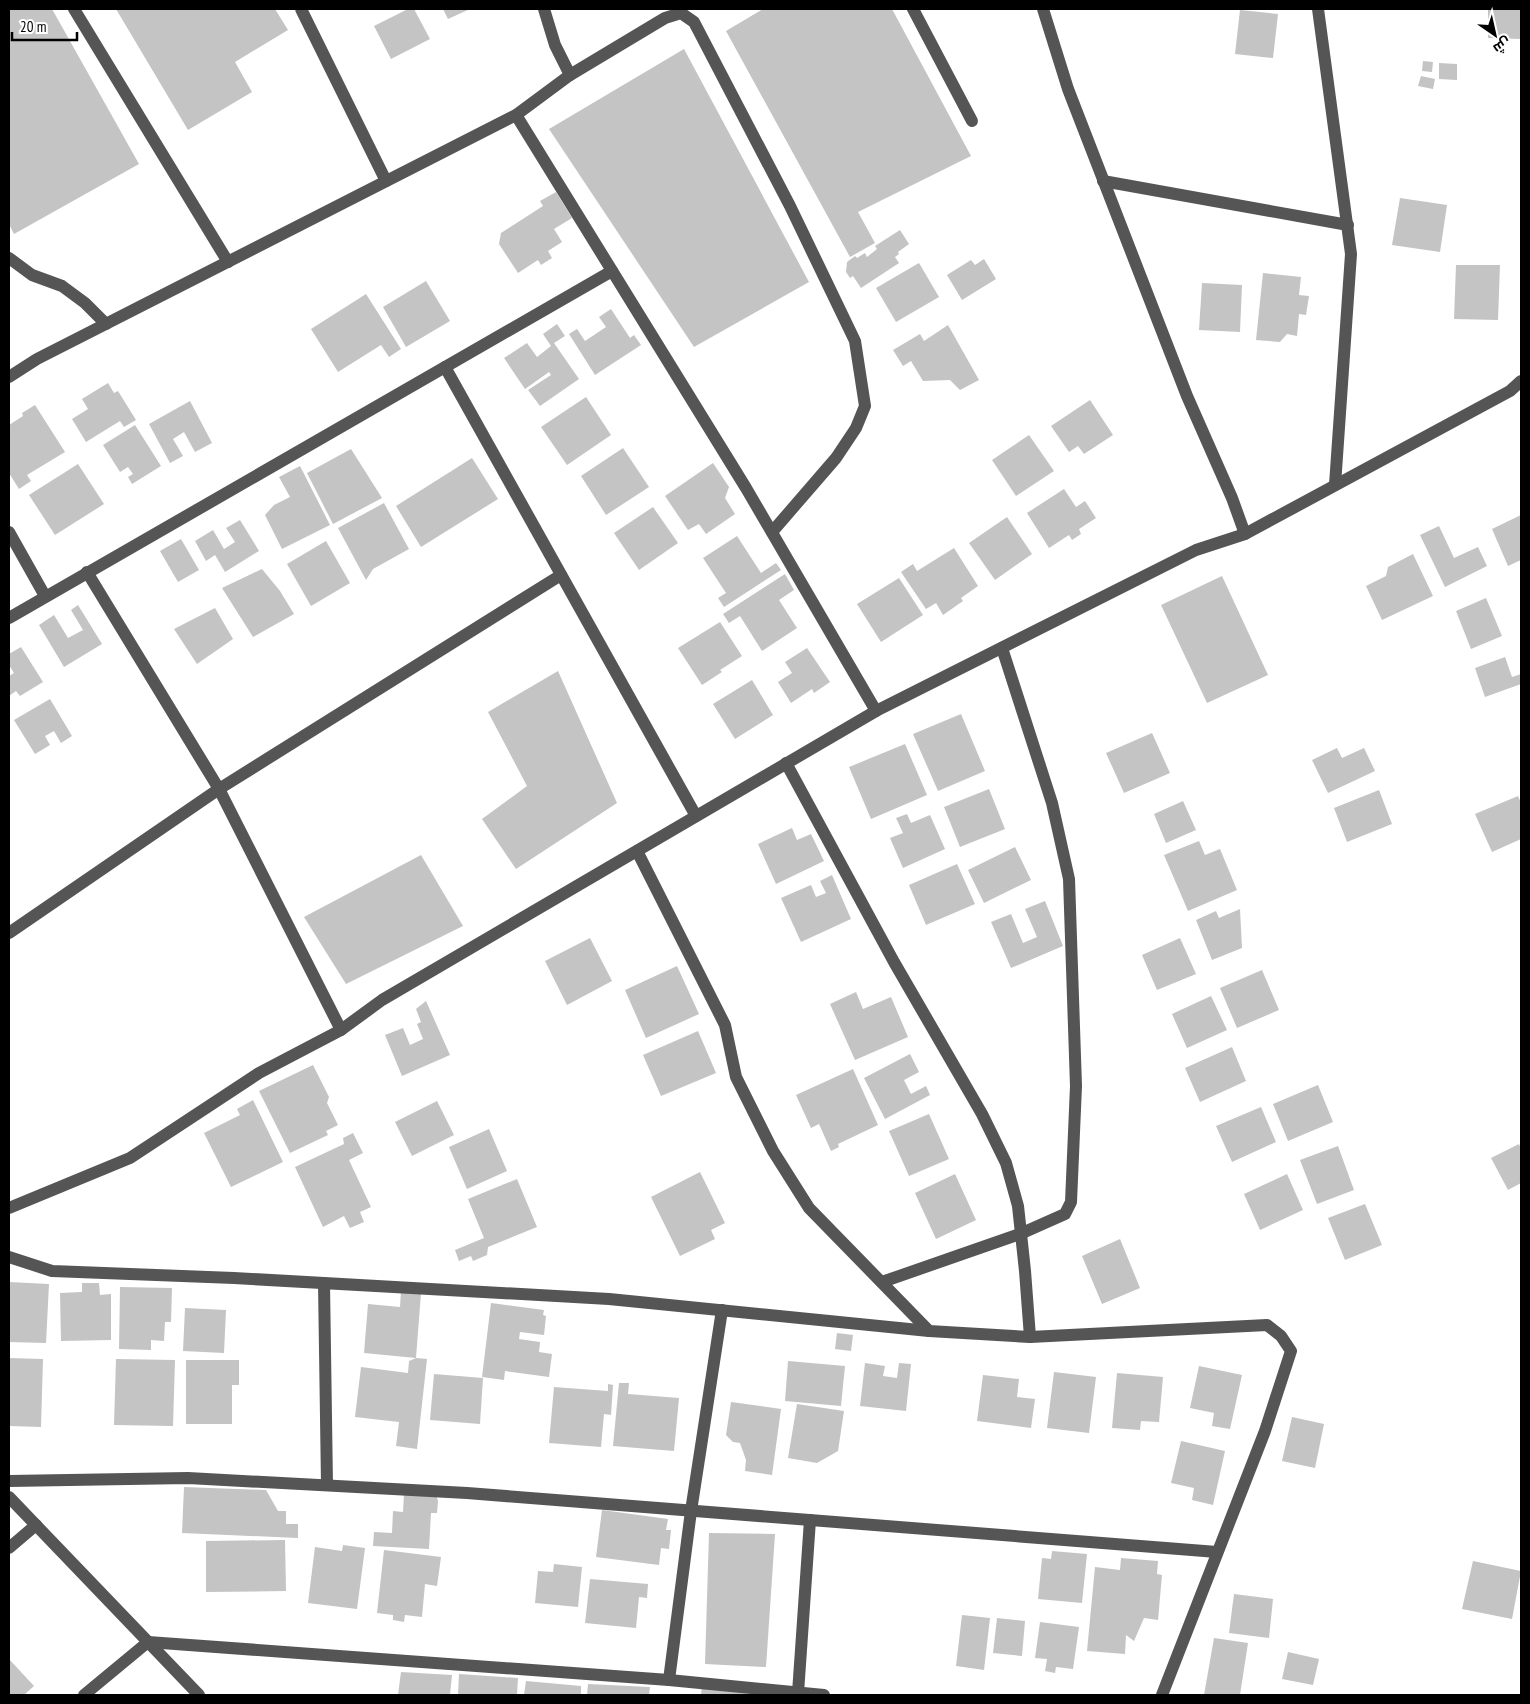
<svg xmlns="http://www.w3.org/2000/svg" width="1530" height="1704" font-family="'PT Sans Narrow',Cairo,sans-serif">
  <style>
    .building { fill: #c4c4c4 }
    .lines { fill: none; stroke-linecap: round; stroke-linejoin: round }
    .minor { stroke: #555; stroke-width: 12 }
  </style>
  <rect width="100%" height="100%" fill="#fff"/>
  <g class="building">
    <path d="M9,9H52L139,164L14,234L9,224Z"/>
    <path d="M116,9H275L288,30L235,62L252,92L188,130Z"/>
    <path d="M408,9H414L430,39L391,59L374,26Z"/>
    <path d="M443,9H470L448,19Z"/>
    <path d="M763,9H892L971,156L858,212L875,243L850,257L726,31Z"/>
    <path d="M1488,9H1521V39L1488,38Z"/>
    <path d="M1240,10L1278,14L1273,58L1235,54Z"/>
    <path d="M684,49L809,282L694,347L549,129Z"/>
    <path d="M1423,61L1433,62L1432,72L1422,71Z"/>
    <path d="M1439,63L1457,64V80L1439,79Z"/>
    <path d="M1421,76L1435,79L1433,89L1418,86Z"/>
    <path d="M556,192L572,218L554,229L562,242L548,251L552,258L541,265L538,260L518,273L499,244L501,233L543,206L540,201Z"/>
    <path d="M1400,198L1447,205L1440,252L1392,245Z"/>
    <path d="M900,230L909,244L898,252L899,254L895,257L899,263L861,288L853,276L850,278L846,272L847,262L855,256L857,258L865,253L867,257L877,249L875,246Z"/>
    <path d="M984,259L996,279L962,300L947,275L971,260L975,265Z"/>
    <path d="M919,263L939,297L896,322L876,288Z"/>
    <path d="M1456,265H1500L1498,320L1454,319Z"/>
    <path d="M1263,273L1301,277L1299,295L1309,296L1306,315L1299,314L1297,336L1287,334L1280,342L1256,340Z"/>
    <path d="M426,281L450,321L406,347L383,307Z"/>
    <path d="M1202,283L1242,285L1240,332L1199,330Z"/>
    <path d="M366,294L401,349L389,357L381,345L338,372L311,329Z"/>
    <path d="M611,309L630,338L634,335L641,345L595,375L569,334L577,329L585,341L606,327L599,317Z"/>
    <path d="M557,324L565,336L554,343L579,379L540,406L528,390L551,375L549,372L525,389L504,358L527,343L537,357L551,346L543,334Z"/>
    <path d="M948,325L979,380L960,390L950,380L923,381L911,361L903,366L893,350L920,334L924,341Z"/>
    <path d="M108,383L114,393L118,391L136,420L124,427L120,421L86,442L72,419L88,409L82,399Z"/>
    <path d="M586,397L611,435L567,465L541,427Z"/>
    <path d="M1090,400L1113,435L1084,454L1078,446L1069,452L1051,426Z"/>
    <path d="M190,401L212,443L195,452L184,432L173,439L183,456L170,463L149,424Z"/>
    <path d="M35,405L65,452L27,475L31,481L19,489L9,473V425L23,416L22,413Z"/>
    <path d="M135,425L161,466L132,484L128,477L133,474L128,467L120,472L103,445Z"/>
    <path d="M1029,435L1054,471L1016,496L992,460Z"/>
    <path d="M623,448L649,487L606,515L581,476Z"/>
    <path d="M351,449L382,498L333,524L307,473Z"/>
    <path d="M472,458L498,499L421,547L396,506Z"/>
    <path d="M713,463L729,487L725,498L735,514L706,534L699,524L688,530L665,496Z"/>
    <path d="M78,464L104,504L55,535L29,495Z"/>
    <path d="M300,466L330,525L282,549L265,515L274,505L290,497L279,477Z"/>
    <path d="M1064,489L1076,507L1085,501L1096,518L1079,529L1081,534L1072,540L1069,535L1049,548L1027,513Z"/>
    <path d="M384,503L409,549L373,569L366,580L338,528Z"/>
    <path d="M653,507L678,543L639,570L614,533Z"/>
    <path d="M1521,515V560L1508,566L1492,529Z"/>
    <path d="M1007,517L1032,554L995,580L969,543Z"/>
    <path d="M240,520L259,551L225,572L215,555L206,561L195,541L213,530L224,549L235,542L226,528Z"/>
    <path d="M1439,526L1454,558L1478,547L1487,566L1445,587L1420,535Z"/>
    <path d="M737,536L761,573L776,563L781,570L724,607L718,598L726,593L703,558Z"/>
    <path d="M181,539L199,570L178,582L160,551Z"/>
    <path d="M326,541L350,583L311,606L287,564Z"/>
    <path d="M954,548L978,586L961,598L963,601L943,615L936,603L926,609L901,572L913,564L917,571Z"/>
    <path d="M1413,554L1433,596L1382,620L1366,586L1386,576L1388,567Z"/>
    <path d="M262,569L280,591L294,614L253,637L222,588Z"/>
    <path d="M785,574L794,590L779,600L797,628L762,651L740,616L729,623L723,614Z"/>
    <path d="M1222,576L1268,675L1207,703L1161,605Z"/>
    <path d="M899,578L923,615L881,642L857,604Z"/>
    <path d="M1486,598L1502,636L1471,649L1456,611Z"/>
    <path d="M78,605L102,644L64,667L39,625L54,615L68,638L83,630L71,610Z"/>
    <path d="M215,608L233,639L197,664L174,629Z"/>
    <path d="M720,622L742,656L720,670L722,672L702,685L678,648Z"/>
    <path d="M21,647L43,682L20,696L16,691L9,696V676L14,673L9,665V654Z"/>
    <path d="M807,648L830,682L814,693L812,689L791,703L778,682L792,673L785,662Z"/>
    <path d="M1505,657L1512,677L1521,674V684L1485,697L1475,668Z"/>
    <path d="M558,671L617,803L516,869L482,819L527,786L488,712Z"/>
    <path d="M752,680L773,715L735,739L713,704Z"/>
    <path d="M50,699L72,736L61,743L54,731L45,736L50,745L35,754L14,720Z"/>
    <path d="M961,714L985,771L938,791L913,734Z"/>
    <path d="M1152,733L1170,773L1124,793L1106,753Z"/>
    <path d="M905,744L927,795L871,819L849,767Z"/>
    <path d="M1337,748L1342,758L1364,748L1375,771L1328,793L1312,760Z"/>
    <path d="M989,789L1005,829L960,847L944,807Z"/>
    <path d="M1379,790L1392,824L1347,842L1334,808Z"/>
    <path d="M1518,796L1521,803V839L1492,852L1475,814Z"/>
    <path d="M1183,801L1196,830L1166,843L1154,814Z"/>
    <path d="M907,814L911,823L930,815L945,849L903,868L890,838L903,833L896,818Z"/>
    <path d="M792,828L797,840L811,834L824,861L776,884L758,844Z"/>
    <path d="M1199,841L1205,855L1220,849L1237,890L1188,911L1164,855Z"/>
    <path d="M1015,847L1031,880L984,903L968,870Z"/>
    <path d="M421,855L463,926L346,984L304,917Z"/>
    <path d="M957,864L975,904L926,925L909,885Z"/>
    <path d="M832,875L851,919L801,942L781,898L811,885L816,897L826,893L820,881Z"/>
    <path d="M1045,901L1063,946L1011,968L991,922L1011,914L1023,943L1037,937L1025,909Z"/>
    <path d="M1240,909L1242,948L1212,960L1196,920L1216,911L1219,918Z"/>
    <path d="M590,938L612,981L567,1005L545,961Z"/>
    <path d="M1180,938L1196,974L1157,990L1142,955Z"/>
    <path d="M677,966L699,1014L646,1038L625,990Z"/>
    <path d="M1262,970L1279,1010L1237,1028L1220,988Z"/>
    <path d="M856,992L863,1009L891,997L908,1037L855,1060L830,1004Z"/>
    <path d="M1211,996L1227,1030L1187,1048L1172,1014Z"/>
    <path d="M426,1001L450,1055L402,1076L385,1035L403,1028L410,1045L423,1039L417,1024L421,1022L416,1009Z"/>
    <path d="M698,1031L716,1073L661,1096L643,1055Z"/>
    <path d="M1232,1047L1246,1081L1200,1102L1185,1068Z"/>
    <path d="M910,1054L919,1072L904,1080L911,1094L926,1086L930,1095L885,1119L864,1078Z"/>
    <path d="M313,1065L329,1097L327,1103L338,1125L326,1131L328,1135L290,1153L259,1091Z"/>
    <path d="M853,1069L878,1125L838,1144L839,1147L831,1151L819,1124L811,1128L796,1095Z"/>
    <path d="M1318,1085L1333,1122L1288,1141L1273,1104Z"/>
    <path d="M253,1100L283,1162L231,1187L204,1133L240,1115L237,1109Z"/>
    <path d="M437,1101L454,1135L412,1156L395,1122Z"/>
    <path d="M1261,1107L1276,1142L1232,1162L1216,1126Z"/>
    <path d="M929,1114L949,1159L909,1176L889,1131Z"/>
    <path d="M489,1129L507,1171L467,1189L449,1147Z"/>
    <path d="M353,1133L363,1153L349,1160L371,1207L360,1212L364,1222L350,1228L344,1216L323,1227L295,1167L344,1144L343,1138Z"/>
    <path d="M1519,1144L1521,1149V1183L1508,1190L1491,1158Z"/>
    <path d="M1338,1146L1354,1190L1317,1204L1300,1160Z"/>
    <path d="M700,1172L725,1223L711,1230L715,1239L680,1256L651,1197Z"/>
    <path d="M955,1174L976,1220L936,1239L915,1193Z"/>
    <path d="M1287,1174L1303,1210L1260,1230L1244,1194Z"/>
    <path d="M517,1179L537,1227L488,1247L487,1255L473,1261L471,1256L459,1261L455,1250L484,1238L468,1199Z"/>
    <path d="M1365,1204L1382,1245L1345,1260L1328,1218Z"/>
    <path d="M1120,1239L1140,1288L1102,1304L1082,1256Z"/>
    <path d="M9,1282L49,1284L46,1343L9,1342Z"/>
    <path d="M82,1283H99L100,1295L111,1294V1340L61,1341L60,1293L82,1292Z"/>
    <path d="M120,1287L172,1288L171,1322H165L164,1341L151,1340V1350L119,1349Z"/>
    <path d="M401,1291L421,1293L416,1358L427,1359L417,1449L396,1446L399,1422L355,1417L361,1367L408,1373L409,1361L416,1358L364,1353L368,1304L400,1307Z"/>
    <path d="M491,1303L544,1310L543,1315L546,1316L544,1335L520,1332L519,1339L540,1342L539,1352L552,1354L549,1377L505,1371L504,1380L482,1377Z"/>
    <path d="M185,1308L226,1310L224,1353L183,1351Z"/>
    <path d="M837,1333L853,1335L851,1351L835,1349Z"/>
    <path d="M9,1358L43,1359L41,1427L9,1426Z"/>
    <path d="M116,1359L175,1360L173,1426L114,1425Z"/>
    <path d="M186,1360H239V1385H232V1424H186Z"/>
    <path d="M788,1361L845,1366L841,1406L785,1401Z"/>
    <path d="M865,1363L885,1366L883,1376L897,1378L899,1363L911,1364L906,1411L860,1406Z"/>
    <path d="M1199,1366L1242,1375L1230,1429L1212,1426L1214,1413L1190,1408Z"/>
    <path d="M1054,1372L1096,1377L1089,1433L1047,1428Z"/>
    <path d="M1117,1373L1163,1377L1159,1422L1141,1421L1140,1430L1112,1428Z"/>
    <path d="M434,1374L483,1378L480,1424L430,1420Z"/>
    <path d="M983,1375L1019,1379L1017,1397L1035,1399L1031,1428L977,1421Z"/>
    <path d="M619,1383H629L628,1394L679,1398L674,1451L613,1446Z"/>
    <path d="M608,1384L613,1385L611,1415L604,1414L601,1447L549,1443L554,1387L608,1391Z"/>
    <path d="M731,1402L781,1409L772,1475L745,1471L746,1460L740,1443L733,1442L726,1435Z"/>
    <path d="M797,1404L844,1411L838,1451L817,1463L788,1458Z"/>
    <path d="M1292,1417L1324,1424L1315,1468L1282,1461Z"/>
    <path d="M1181,1441L1225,1451L1213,1505L1192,1500L1194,1488L1171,1483Z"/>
    <path d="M184,1487L266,1490L278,1511H286V1524H298V1538L182,1533Z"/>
    <path d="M404,1493L436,1495L438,1501L437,1513H431L429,1549L373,1546L374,1532L392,1533L393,1511L403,1512Z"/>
    <path d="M602,1510L668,1519L666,1530H671L669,1549L661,1548L659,1565L596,1557Z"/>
    <path d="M709,1533L775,1534L766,1667L705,1664Z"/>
    <path d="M285,1540L286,1591L206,1592V1541Z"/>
    <path d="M343,1545L365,1548L357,1609L308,1603L315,1547L342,1551Z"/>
    <path d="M384,1550L441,1557L437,1586L425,1584L422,1617L405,1615L404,1622L393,1620V1615L377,1613Z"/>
    <path d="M1052,1551L1087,1554L1082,1603L1038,1599L1042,1558L1051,1559Z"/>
    <path d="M1121,1558L1158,1561L1157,1574L1162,1575L1158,1620L1144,1618L1134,1641L1126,1635L1125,1654L1087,1651L1095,1567L1120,1570Z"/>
    <path d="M1473,1561L1521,1571L1512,1619L1462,1609Z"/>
    <path d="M554,1564L582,1567L578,1607L535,1603L538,1571L553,1572Z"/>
    <path d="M590,1579L648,1584L647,1598L639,1597L636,1628L585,1623Z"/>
    <path d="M1234,1594L1273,1599L1269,1638L1229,1633Z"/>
    <path d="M962,1615L990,1618L984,1670L956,1666Z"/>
    <path d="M997,1618L1025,1621L1022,1656L993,1653Z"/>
    <path d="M1040,1622L1079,1627L1073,1669L1056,1667L1055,1673L1045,1671L1047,1659L1035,1658Z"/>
    <path d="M1214,1638L1248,1643L1240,1695H1204Z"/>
    <path d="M1288,1652L1319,1659L1313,1685L1282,1679Z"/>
    <path d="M9,1659L34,1686L24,1695H9Z"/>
    <path d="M401,1672L452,1675L450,1695H398Z"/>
    <path d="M459,1674L518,1678L517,1695H458Z"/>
    <path d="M526,1681L581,1686V1695H524Z"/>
    <path d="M588,1684L650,1687L649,1695H587Z"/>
    <path d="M702,1685L758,1690V1695H701Z"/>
  </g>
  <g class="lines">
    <g class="minor">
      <path d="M74,9L228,262"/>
      <path d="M301,9L386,181"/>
      <path d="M913,9L972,121"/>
      <path d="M1318,9L1351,254L1335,485"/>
      <path d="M570,75L665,18L681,13L694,22L790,206L855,341L865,406L856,428L836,458L772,532"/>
      <path d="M516,115L746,488L876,711"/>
      <path d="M1103,181L1348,225"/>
      <path d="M9,258L32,275L62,286L85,303L106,324"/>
      <path d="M445,367L696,816"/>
      <path d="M9,377L37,359L516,115L570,75L555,45L544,9"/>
      <path d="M9,532L45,596"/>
      <path d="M1245,534L1510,391L1521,381"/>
      <path d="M87,572L219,789L341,1030"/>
      <path d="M9,618L612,271"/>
      <path d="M786,763L894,962L982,1114L1006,1163L1018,1206L1025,1271L1030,1337"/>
      <path d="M637,851L725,1025L736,1077L773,1151L809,1208L929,1331"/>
      <path d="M9,933L219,789L561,575"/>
      <path d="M9,1208L130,1158L259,1073L341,1030L382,1000L876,711L1196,550L1245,534L1232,498L1187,396L1068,89L1043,9"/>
      <path d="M9,1257L52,1271L234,1278L609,1299L929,1331L1030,1337L1267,1325L1281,1336L1291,1351L1265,1431L1162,1695"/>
      <path d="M882,1282L1020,1234L1065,1214L1071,1202L1076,1086L1069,879L1052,803L1002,648"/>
      <path d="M324,1283L327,1485"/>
      <path d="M9,1481L188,1478L467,1493L1217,1552"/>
      <path d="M9,1497L199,1695"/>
      <path d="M9,1548L36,1525"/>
      <path d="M669,1680L691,1511L722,1310"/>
      <path d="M798,1693L810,1520"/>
      <path d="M84,1695L148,1642L669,1680L824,1695"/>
    </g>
  </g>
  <rect width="1530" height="1704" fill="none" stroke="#000000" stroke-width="20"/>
  <g transform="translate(1495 35) rotate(146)" stroke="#ffffff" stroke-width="4" paint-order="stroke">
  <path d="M0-4L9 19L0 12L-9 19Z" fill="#000000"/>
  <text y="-8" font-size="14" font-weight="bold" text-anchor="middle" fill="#000000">ش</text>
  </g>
  <path d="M12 32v8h65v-8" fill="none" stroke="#000000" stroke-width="2.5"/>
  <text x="20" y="32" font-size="15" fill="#000000" stroke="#ffffff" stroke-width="4" paint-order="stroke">20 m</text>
</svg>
